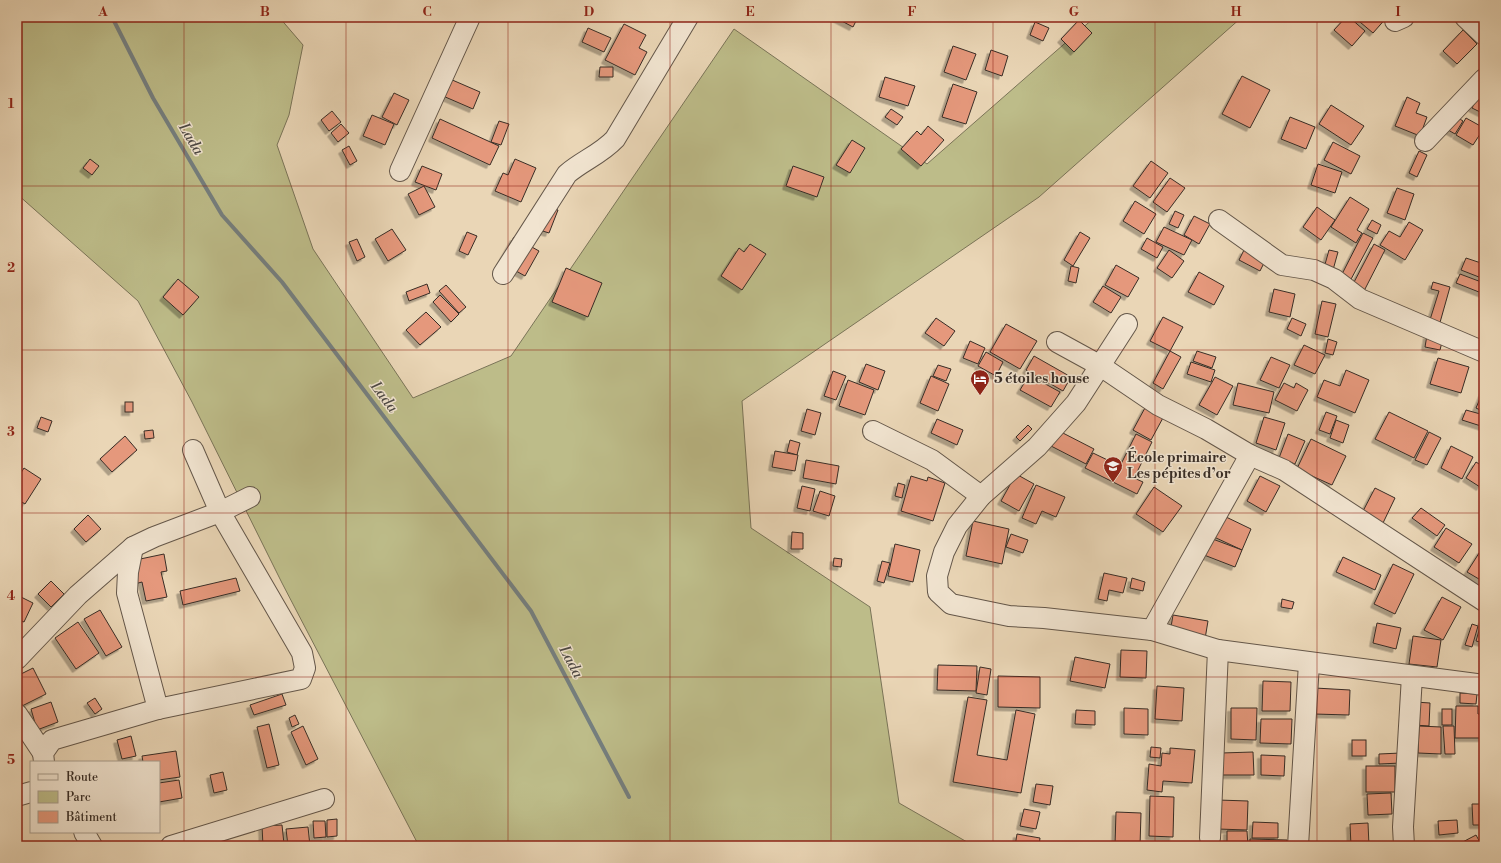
<svg xmlns="http://www.w3.org/2000/svg" width="1501" height="863" font-family="'Libre Bodoni',serif">
  <style>
    .green { fill: #bdbc89; stroke: #7a7458 }
    .lines { fill: none; stroke-linecap: round; stroke-linejoin: round }
    .stream { stroke: #757f7f; stroke-width: 4 }
    .building { fill: #e5987b; stroke: #382d26; filter: url(#shadow) }
    .minor-casing { stroke: #64574a; stroke-width: 22 }
    .minor { stroke: #f1e4d0; stroke-width: 20 }
    .grid { fill: none; stroke: #8f2418; stroke-width: 1; stroke-opacity: 0.55 }
    .labels { text-anchor: middle; dominant-baseline: central; stroke-width: 3; stroke-linejoin: round; paint-order: stroke }
    .poi-label { font-size: 14px; font-weight: bold; fill: #382d26; stroke: #f1e4d0; text-anchor: start }
    .water-label { font-size: 15px; font-style: italic; fill: #4c4844; stroke: #f1e4d0 }
    .neatline { fill: none; stroke: #8f2418; stroke-width: 1.5 }
    .grid-label { font-size: 13px; text-anchor: middle; font-weight: bold; fill: #8f2418 }
  </style>
  <defs>
    <filter id="shadow"><feDropShadow dx="-3.5" dy="3.5" stdDeviation="0" flood-color="#0004"/></filter>
  </defs>
  <rect width="100%" height="100%" fill="#ead6b6"/>
  <filter id="stains"><feTurbulence type="fractalNoise" baseFrequency=".005" numOctaves="4"/><feColorMatrix values="0 0 0 0 .2 0 0 0 0 .09 0 0 0 0 .02 0 0 0 .5 -.17"/></filter>
  <radialGradient id="worn" r=".72"><stop offset=".6" stop-color="#630" stop-opacity="0"/><stop offset="1" stop-color="#630" stop-opacity=".3"/></radialGradient>
  <path class="green" d="M17,17H279L303,45L289,115L277,145L313,249L413,398L511,356L734,29L927,164L1095,17H1242L1039,197L742,401L751,528L870,607L899,803L974,846H419L282,583L192,402L138,301L17,194Z"/>
  <g class="lines">
    <path class="stream" d="M112,17L153,98L222,215L282,282L531,611L629,797"/>
  </g>
  <g class="building">
    <path d="M834,17H858L853,27Z"/>
    <path d="M1346,17H1349L1365,31L1352,46L1334,30Z"/>
    <path d="M1354,17H1387L1373,33Z"/>
    <path d="M1079,20L1092,33L1074,52L1061,39Z"/>
    <path d="M1035,22L1049,28L1043,41L1030,35Z"/>
    <path d="M624,24L646,35L639,48L647,52L635,75L605,60Z"/>
    <path d="M588,28L611,38L604,52L582,42Z"/>
    <path d="M1463,30L1477,44L1457,64L1443,51Z"/>
    <path d="M953,46L976,54L966,80L944,72Z"/>
    <path d="M991,50L1008,56L1002,76L985,70Z"/>
    <path d="M600,67H613V77H599Z"/>
    <path d="M1242,76L1270,90L1250,128L1222,114Z"/>
    <path d="M885,77L915,86L908,106L879,97Z"/>
    <path d="M450,79L480,92L473,109L443,96Z"/>
    <path d="M953,84L977,92L966,124L942,117Z"/>
    <path d="M1484,84V114L1472,108Z"/>
    <path d="M394,93L409,100L397,125L382,117Z"/>
    <path d="M1407,97L1420,103L1416,113L1427,117L1420,136L1395,126Z"/>
    <path d="M1331,105L1364,126L1351,145L1319,124Z"/>
    <path d="M891,109L903,117L897,125L885,117Z"/>
    <path d="M332,111L341,122L329,131L321,120Z"/>
    <path d="M1452,114L1463,121L1455,134L1443,127Z"/>
    <path d="M372,115L394,124L385,145L363,136Z"/>
    <path d="M1290,117L1315,127L1306,149L1281,139Z"/>
    <path d="M1466,118L1484,128L1473,145L1456,135Z"/>
    <path d="M440,119L499,146L490,165L432,138Z"/>
    <path d="M499,121L509,124L501,145L491,142Z"/>
    <path d="M341,124L349,133L338,142L331,133Z"/>
    <path d="M928,126L944,140L921,166L901,149L917,131L921,135Z"/>
    <path d="M852,140L865,148L850,173L836,165Z"/>
    <path d="M1333,142L1360,156L1351,174L1324,160Z"/>
    <path d="M349,146L357,161L350,165L342,150Z"/>
    <path d="M1419,151L1427,155L1417,177L1409,173Z"/>
    <path d="M90,159L99,166L92,175L83,168Z"/>
    <path d="M515,159L536,168L521,202L495,191L503,173L508,175Z"/>
    <path d="M1151,161L1168,173L1150,198L1133,186Z"/>
    <path d="M1318,164L1342,172L1335,193L1311,185Z"/>
    <path d="M422,166L442,174L436,190L415,182Z"/>
    <path d="M793,166L824,177L817,197L786,186Z"/>
    <path d="M1170,178L1185,188L1167,212L1153,202Z"/>
    <path d="M424,186L435,207L419,215L408,194Z"/>
    <path d="M1397,188L1414,194L1405,220L1387,213Z"/>
    <path d="M1350,197L1369,209L1357,230L1362,233L1356,243L1331,227Z"/>
    <path d="M1135,201L1156,214L1144,234L1123,221Z"/>
    <path d="M541,204L558,210L549,233L533,228Z"/>
    <path d="M1317,207L1335,220L1321,240L1303,227Z"/>
    <path d="M1175,211L1184,215L1178,228L1169,224Z"/>
    <path d="M1194,216L1210,224L1199,244L1184,235Z"/>
    <path d="M1372,220L1381,225L1377,234L1367,229Z"/>
    <path d="M1409,222L1423,230L1405,260L1380,245L1389,231L1400,237Z"/>
    <path d="M1164,227L1192,240L1184,255L1156,242Z"/>
    <path d="M392,229L406,250L388,261L375,239Z"/>
    <path d="M467,232L477,236L468,255L459,251Z"/>
    <path d="M1080,232L1090,238L1073,266L1064,260Z"/>
    <path d="M1363,233L1373,238L1349,283L1340,278Z"/>
    <path d="M514,237L539,251L525,276L500,262Z"/>
    <path d="M1147,238L1163,247L1157,258L1141,249Z"/>
    <path d="M357,239L365,257L357,261L349,242Z"/>
    <path d="M750,244L766,254L742,290L721,276L739,248L744,252Z"/>
    <path d="M1374,244L1385,250L1364,291L1352,286Z"/>
    <path d="M1169,250L1184,261L1172,278L1157,268Z"/>
    <path d="M1244,250L1265,261L1260,271L1239,260Z"/>
    <path d="M1329,250L1338,252L1333,270L1324,268Z"/>
    <path d="M1466,258L1484,264V279L1461,270Z"/>
    <path d="M1116,265L1139,278L1128,297L1105,285Z"/>
    <path d="M1071,266L1079,268L1076,283L1068,281Z"/>
    <path d="M566,268L602,283L588,317L552,302Z"/>
    <path d="M1199,272L1224,286L1214,305L1188,292Z"/>
    <path d="M1460,274L1484,283V294L1456,283Z"/>
    <path d="M178,279L199,297L183,315L163,297Z"/>
    <path d="M1433,282L1450,287L1439,326L1429,323L1439,291L1431,289Z"/>
    <path d="M427,284L430,293L409,301L406,292Z"/>
    <path d="M446,285L466,307L459,313L439,291Z"/>
    <path d="M1103,286L1121,297L1111,313L1093,302Z"/>
    <path d="M1274,289L1295,294L1290,317L1269,312Z"/>
    <path d="M440,295L459,314L451,322L433,302Z"/>
    <path d="M1322,301L1336,304L1328,337L1315,334Z"/>
    <path d="M426,312L441,327L420,345L406,330Z"/>
    <path d="M1163,317L1183,327L1170,351L1150,341Z"/>
    <path d="M936,318L955,331L944,346L925,333Z"/>
    <path d="M1292,318L1306,324L1301,336L1287,329Z"/>
    <path d="M1006,324L1037,341L1020,369L990,352Z"/>
    <path d="M1427,335L1443,338L1440,350L1425,347Z"/>
    <path d="M1328,339L1337,342L1333,355L1325,353Z"/>
    <path d="M970,341L985,348L978,364L963,358Z"/>
    <path d="M1304,345L1325,355L1315,374L1294,365Z"/>
    <path d="M1170,351L1181,357L1163,389L1153,383Z"/>
    <path d="M1197,351L1216,357L1212,368L1193,361Z"/>
    <path d="M986,352L1003,362L996,376L978,366Z"/>
    <path d="M1034,356L1071,377L1063,391L1026,370Z"/>
    <path d="M1271,357L1290,365L1279,388L1260,380Z"/>
    <path d="M1438,358L1469,367L1461,393L1430,384Z"/>
    <path d="M1191,362L1215,370L1211,382L1187,374Z"/>
    <path d="M866,364L885,371L878,390L859,382Z"/>
    <path d="M938,365L951,369L946,381L933,376Z"/>
    <path d="M1346,370L1369,380L1355,413L1317,397L1324,380L1340,386Z"/>
    <path d="M833,371L846,376L836,400L824,396Z"/>
    <path d="M1029,375L1060,392L1051,407L1020,390Z"/>
    <path d="M931,376L949,384L938,411L920,403Z"/>
    <path d="M1215,377L1233,386L1217,415L1199,405Z"/>
    <path d="M848,380L874,390L865,415L839,406Z"/>
    <path d="M1238,383L1274,392L1269,413L1233,405Z"/>
    <path d="M1284,383L1294,388L1296,383L1308,390L1297,411L1275,400Z"/>
    <path d="M1484,389V412L1476,408Z"/>
    <rect x="125" y="402" width="8" height="10"/>
    <path d="M1146,406L1164,416L1151,440L1133,430Z"/>
    <path d="M807,409L821,413L815,435L801,431Z"/>
    <path d="M1466,410L1484,415V427L1462,420Z"/>
    <path d="M1326,412L1337,416L1330,434L1319,430Z"/>
    <path d="M1389,412L1428,431L1414,458L1375,439Z"/>
    <path d="M41,417L52,421L48,432L37,428Z"/>
    <path d="M1264,417L1285,423L1276,450L1256,443Z"/>
    <path d="M937,419L963,430L957,445L931,433Z"/>
    <path d="M1336,420L1349,425L1343,443L1330,438Z"/>
    <path d="M1028,425L1032,429L1020,441L1016,437Z"/>
    <path d="M153,430L154,438L145,439L144,431Z"/>
    <path d="M1059,431L1094,449L1086,464L1051,446Z"/>
    <path d="M1429,432L1441,438L1427,465L1415,460Z"/>
    <path d="M1136,434L1152,442L1134,478L1143,482L1137,494L1085,468L1093,453L1120,466Z"/>
    <path d="M1288,434L1305,441L1295,464L1279,458Z"/>
    <path d="M125,436L137,450L112,472L100,459Z"/>
    <path d="M1311,439L1346,456L1332,485L1312,476L1308,485L1293,477Z"/>
    <path d="M790,440L800,443L797,455L787,452Z"/>
    <path d="M1451,446L1473,457L1462,479L1441,468Z"/>
    <path d="M775,451L798,455L795,471L772,467Z"/>
    <path d="M806,460L839,466L836,484L803,478Z"/>
    <path d="M1476,462L1484,467V480L1480,487L1466,478Z"/>
    <path d="M24,468L41,479L25,504L17,499V479Z"/>
    <path d="M1016,474L1034,484L1019,511L1001,501Z"/>
    <path d="M911,476L927,481L928,477L945,483L933,521L901,511Z"/>
    <path d="M1260,476L1280,486L1266,512L1247,501Z"/>
    <path d="M898,483L905,485L902,498L895,496Z"/>
    <path d="M1036,485L1065,497L1056,517L1042,511L1036,524L1022,518Z"/>
    <path d="M802,486L815,489L810,511L797,508Z"/>
    <path d="M1154,487L1182,506L1163,532L1136,514Z"/>
    <path d="M1375,488L1395,498L1383,523L1362,513Z"/>
    <path d="M820,491L835,496L829,516L813,511Z"/>
    <path d="M1421,508L1445,525L1437,536L1412,518Z"/>
    <path d="M88,515L101,529L86,542L74,529Z"/>
    <path d="M1224,516L1251,529L1242,550L1214,537Z"/>
    <path d="M973,521L1009,529L1002,564L966,556Z"/>
    <path d="M1446,528L1472,544L1459,563L1434,547Z"/>
    <path d="M792,532L803,533V549H791Z"/>
    <path d="M1011,534L1028,540L1023,553L1006,547Z"/>
    <path d="M1210,538L1242,550L1235,567L1204,555Z"/>
    <path d="M895,544L920,550L913,582L888,576Z"/>
    <path d="M1481,550L1484,552V582L1467,572Z"/>
    <path d="M164,554L167,571L161,572L167,597L146,601L142,582L131,585L126,562Z"/>
    <path d="M1343,557L1381,575L1375,590L1336,572Z"/>
    <path d="M834,558L842,559L841,567L833,566Z"/>
    <path d="M882,561L890,563L884,583L877,581Z"/>
    <path d="M1393,564L1414,574L1395,614L1374,604Z"/>
    <path d="M1104,573L1127,578L1123,593L1109,590L1107,601L1098,599Z"/>
    <path d="M236,578L240,591L183,605L180,591Z"/>
    <path d="M1132,578L1145,582L1143,591L1130,588Z"/>
    <path d="M51,581L64,594L51,607L38,594Z"/>
    <path d="M17,595L33,603L24,622L17,619Z"/>
    <path d="M1442,597L1461,607L1443,640L1424,630Z"/>
    <path d="M1282,599L1294,602L1292,609L1281,607Z"/>
    <path d="M100,610L122,647L106,656L84,619Z"/>
    <path d="M1173,615L1208,621L1205,639L1170,633Z"/>
    <path d="M1482,620H1484V643L1476,641Z"/>
    <path d="M78,622L99,653L76,669L55,638Z"/>
    <path d="M1377,623L1401,628L1396,649L1373,643Z"/>
    <path d="M1472,624L1478,626L1472,647L1465,645Z"/>
    <path d="M1413,636L1441,640L1437,667L1409,664Z"/>
    <path d="M1121,650L1147,651L1146,678L1120,677Z"/>
    <path d="M1075,657L1110,664L1105,688L1070,681Z"/>
    <path d="M938,665L977,666L976,691L937,690Z"/>
    <path d="M980,667L991,669L987,695L976,693Z"/>
    <path d="M33,668L46,694L22,706L17,696V676Z"/>
    <path d="M998,676L1040,677V708L998,707Z"/>
    <path d="M1263,681L1291,682L1290,711H1262Z"/>
    <path d="M1157,686L1184,688L1182,721L1155,719Z"/>
    <path d="M1315,688L1350,690L1349,715L1314,714Z"/>
    <path d="M1460,693L1477,694L1476,704L1460,703Z"/>
    <path d="M282,694L286,705L254,715L250,705Z"/>
    <path d="M968,697L987,700L977,755L1007,760L1016,710L1035,714L1021,793L953,782Z"/>
    <path d="M95,698L102,709L95,714L87,703Z"/>
    <path d="M51,702L58,722L37,730L31,709Z"/>
    <path d="M1415,702L1430,703L1429,726L1414,725Z"/>
    <path d="M1456,706H1478V714H1484V738H1455Z"/>
    <path d="M1124,708L1148,709V735L1124,734Z"/>
    <path d="M1231,708H1257L1256,740L1231,739Z"/>
    <rect x="1442" y="709" width="10" height="16"/>
    <path d="M1076,710L1095,711V725L1075,724Z"/>
    <path d="M295,715L299,724L292,727L289,718Z"/>
    <path d="M1261,719H1292L1291,744L1260,743Z"/>
    <path d="M269,724L279,765L267,768L257,727Z"/>
    <path d="M303,726L318,759L306,765L291,732Z"/>
    <path d="M1419,726L1441,727V754L1418,753Z"/>
    <path d="M1443,726H1454L1455,754H1445Z"/>
    <path d="M131,736L136,756L122,759L117,740Z"/>
    <rect x="1352" y="740" width="14" height="16"/>
    <path d="M1151,747L1161,748L1160,758L1150,757Z"/>
    <path d="M1170,748L1195,750L1192,783L1163,781L1162,792L1147,790L1149,764L1161,766L1162,753L1170,754Z"/>
    <path d="M176,751L180,777L159,780V762H143L142,756Z"/>
    <path d="M1253,752L1254,775H1222L1221,753Z"/>
    <path d="M1401,753V763L1379,764V754Z"/>
    <path d="M1261,755L1285,756L1284,776L1261,775Z"/>
    <rect x="1366" y="766" width="29" height="26"/>
    <path d="M223,772L227,790L214,793L210,775Z"/>
    <path d="M179,780L182,798L159,802V783Z"/>
    <path d="M1036,784L1053,786L1050,805L1033,802Z"/>
    <path d="M1391,793L1392,814L1368,815L1367,794Z"/>
    <path d="M1150,796L1174,797L1173,837L1149,836Z"/>
    <path d="M1218,800L1248,801L1247,830L1218,829Z"/>
    <path d="M1472,804H1484V825H1473Z"/>
    <path d="M1024,809L1040,812L1036,829L1020,826Z"/>
    <path d="M1116,812L1141,813L1140,846L1115,845Z"/>
    <path d="M337,819V836L327,837V820Z"/>
    <path d="M1457,820L1458,833L1439,835L1438,821Z"/>
    <path d="M313,821H325L326,837L314,838Z"/>
    <path d="M1253,822L1278,823V838H1252Z"/>
    <path d="M1368,823L1369,846H1351L1350,824Z"/>
    <path d="M282,825L284,844L263,846L262,826Z"/>
    <path d="M308,827L310,846H288L286,829Z"/>
    <path d="M1227,831H1247L1248,846H1227Z"/>
    <path d="M1017,834L1040,838L1039,846H1015Z"/>
    <path d="M1476,835L1482,846H1455Z"/>
    <path d="M1250,839L1287,840V846H1250Z"/>
  </g>
  <g class="lines">
    <defs>
      <g id="minor">
        <path d="M1465,17L1484,35"/>
        <path d="M1395,21L1404,17"/>
        <path d="M1425,141L1484,79"/>
        <path d="M400,171L470,17"/>
        <path d="M1219,220L1282,265L1314,270L1334,279L1360,299L1484,352"/>
        <path d="M503,274L567,174C582,161 601,154 615,139L688,17"/>
        <path d="M1127,324L1076,403L1037,447L981,496L957,526L944,552L937,576L938,592L951,604L1009,616L1044,618L1152,630L1218,650L1484,685"/>
        <path d="M1057,342L1099,365L1158,405L1206,429L1250,455L1284,470L1484,601"/>
        <path d="M873,431L932,460L981,496"/>
        <path d="M133,547L128,572L127,593L158,709"/>
        <path d="M1152,630L1250,455"/>
        <path d="M17,659L78,595L133,547L154,537L220,512L250,497"/>
        <path d="M17,714L43,753"/>
        <path d="M44,762L43,753L52,740L158,709L301,679L305,668L302,653L220,512L193,450"/>
        <path d="M17,796L31,792"/>
        <path d="M84,832L92,846"/>
        <path d="M1210,838L1218,650"/>
        <path d="M171,846L324,799"/>
        <path d="M1298,846L1309,663"/>
        <path d="M1404,846L1403,827L1412,676"/>
      </g>
    </defs>
    <use href="#minor" class="minor-casing"/>
    <use href="#minor" class="minor"/>
  </g>
  <path class="grid" d="M184,17V846M346,17V846M508,17V846M670,17V846M831,17V846M993,17V846M1155,17V846M1317,17V846M17,186H1484M17,350H1484M17,513H1484M17,677H1484"/>
  <defs>
    <symbol id="hotel-pin" viewBox="-11 -11 22 30"><path d="M0 17L-7.5 6A9.5 9.5 0 1 1 7.5 6Z" fill="#8f2418" stroke="#f1e4d0"/><path d="M-6-4.5h1.5V1H6V5H4.5V3h-9V5H-6ZM-4 0a1.8 1.8 0 1 1 3.6 0ZM.5 0V-2.5h3Q6-2.5 6 0Z" fill="#fff"/></symbol>
    <symbol id="school-pin" viewBox="-11 -11 22 30"><path d="M0 17L-7.5 6A9.5 9.5 0 1 1 7.5 6Z" fill="#8f2418" stroke="#f1e4d0"/><path d="M0-5L7-2L0 1L-7-2ZM-4 1L0 2.5L4 1V4Q0 6-4 4Z" fill="#fff"/></symbol>
  </defs>
  <g fill-rule="evenodd">
    <use href="#hotel-pin" x="969" y="368" width="22" height="30"/>
    <use href="#school-pin" x="1102" y="455" width="22" height="30"/>
  </g>
  <g class="labels">
    <g class="poi-label">
      <text x="994" y="379">5 étoiles house</text>
      <text x="1127" y="458">École primaire<tspan x="1127" dy="16">Les pépites d’or</tspan></text>
    </g>
    <g class="water-label">
      <text transform="translate(191 139) rotate(59)">Lada</text>
      <text transform="translate(384 397) rotate(53)">Lada</text>
      <text transform="translate(571 662) rotate(62)">Lada</text>
    </g>
  </g>
  <rect width="1501" height="863" fill="none" stroke="#ead6b6" stroke-width="44"/>
  <rect x="30" y="761" width="130" height="72" fill="#f1e4d0" stroke="#a79b8c"/>
  <rect x="38" y="774" width="20" height="6" fill="#f1e4d0" stroke="#a79b8c"/>
  <text x="66" y="781" font-size="12" fill="#382d26">Route</text>
  <rect x="38" y="791" width="20" height="12" fill="#bdbc89" stroke="#a79b8c"/>
  <text x="66" y="801" font-size="12" fill="#382d26">Parc</text>
  <rect x="38" y="811" width="20" height="12" fill="#e5987b" stroke="#a79b8c"/>
  <text x="66" y="821" font-size="12" fill="#382d26">Bâtiment</text>
  <rect x="22" y="22" width="1457" height="819" class="neatline"/>
  <g class="grid-label">
    <text x="103" y="16">A</text>
    <text x="265" y="16">B</text>
    <text x="427" y="16">C</text>
    <text x="589" y="16">D</text>
    <text x="750" y="16">E</text>
    <text x="912" y="16">F</text>
    <text x="1074" y="16">G</text>
    <text x="1236" y="16">H</text>
    <text x="1398" y="16">I</text>
    <text x="11" y="108">1</text>
    <text x="11" y="272">2</text>
    <text x="11" y="436">3</text>
    <text x="11" y="600">4</text>
    <text x="11" y="764">5</text>
  </g>
  <rect width="100%" height="100%" filter="url(#stains)"/>
  <rect width="100%" height="100%" fill="url(#worn)"/>
</svg>
